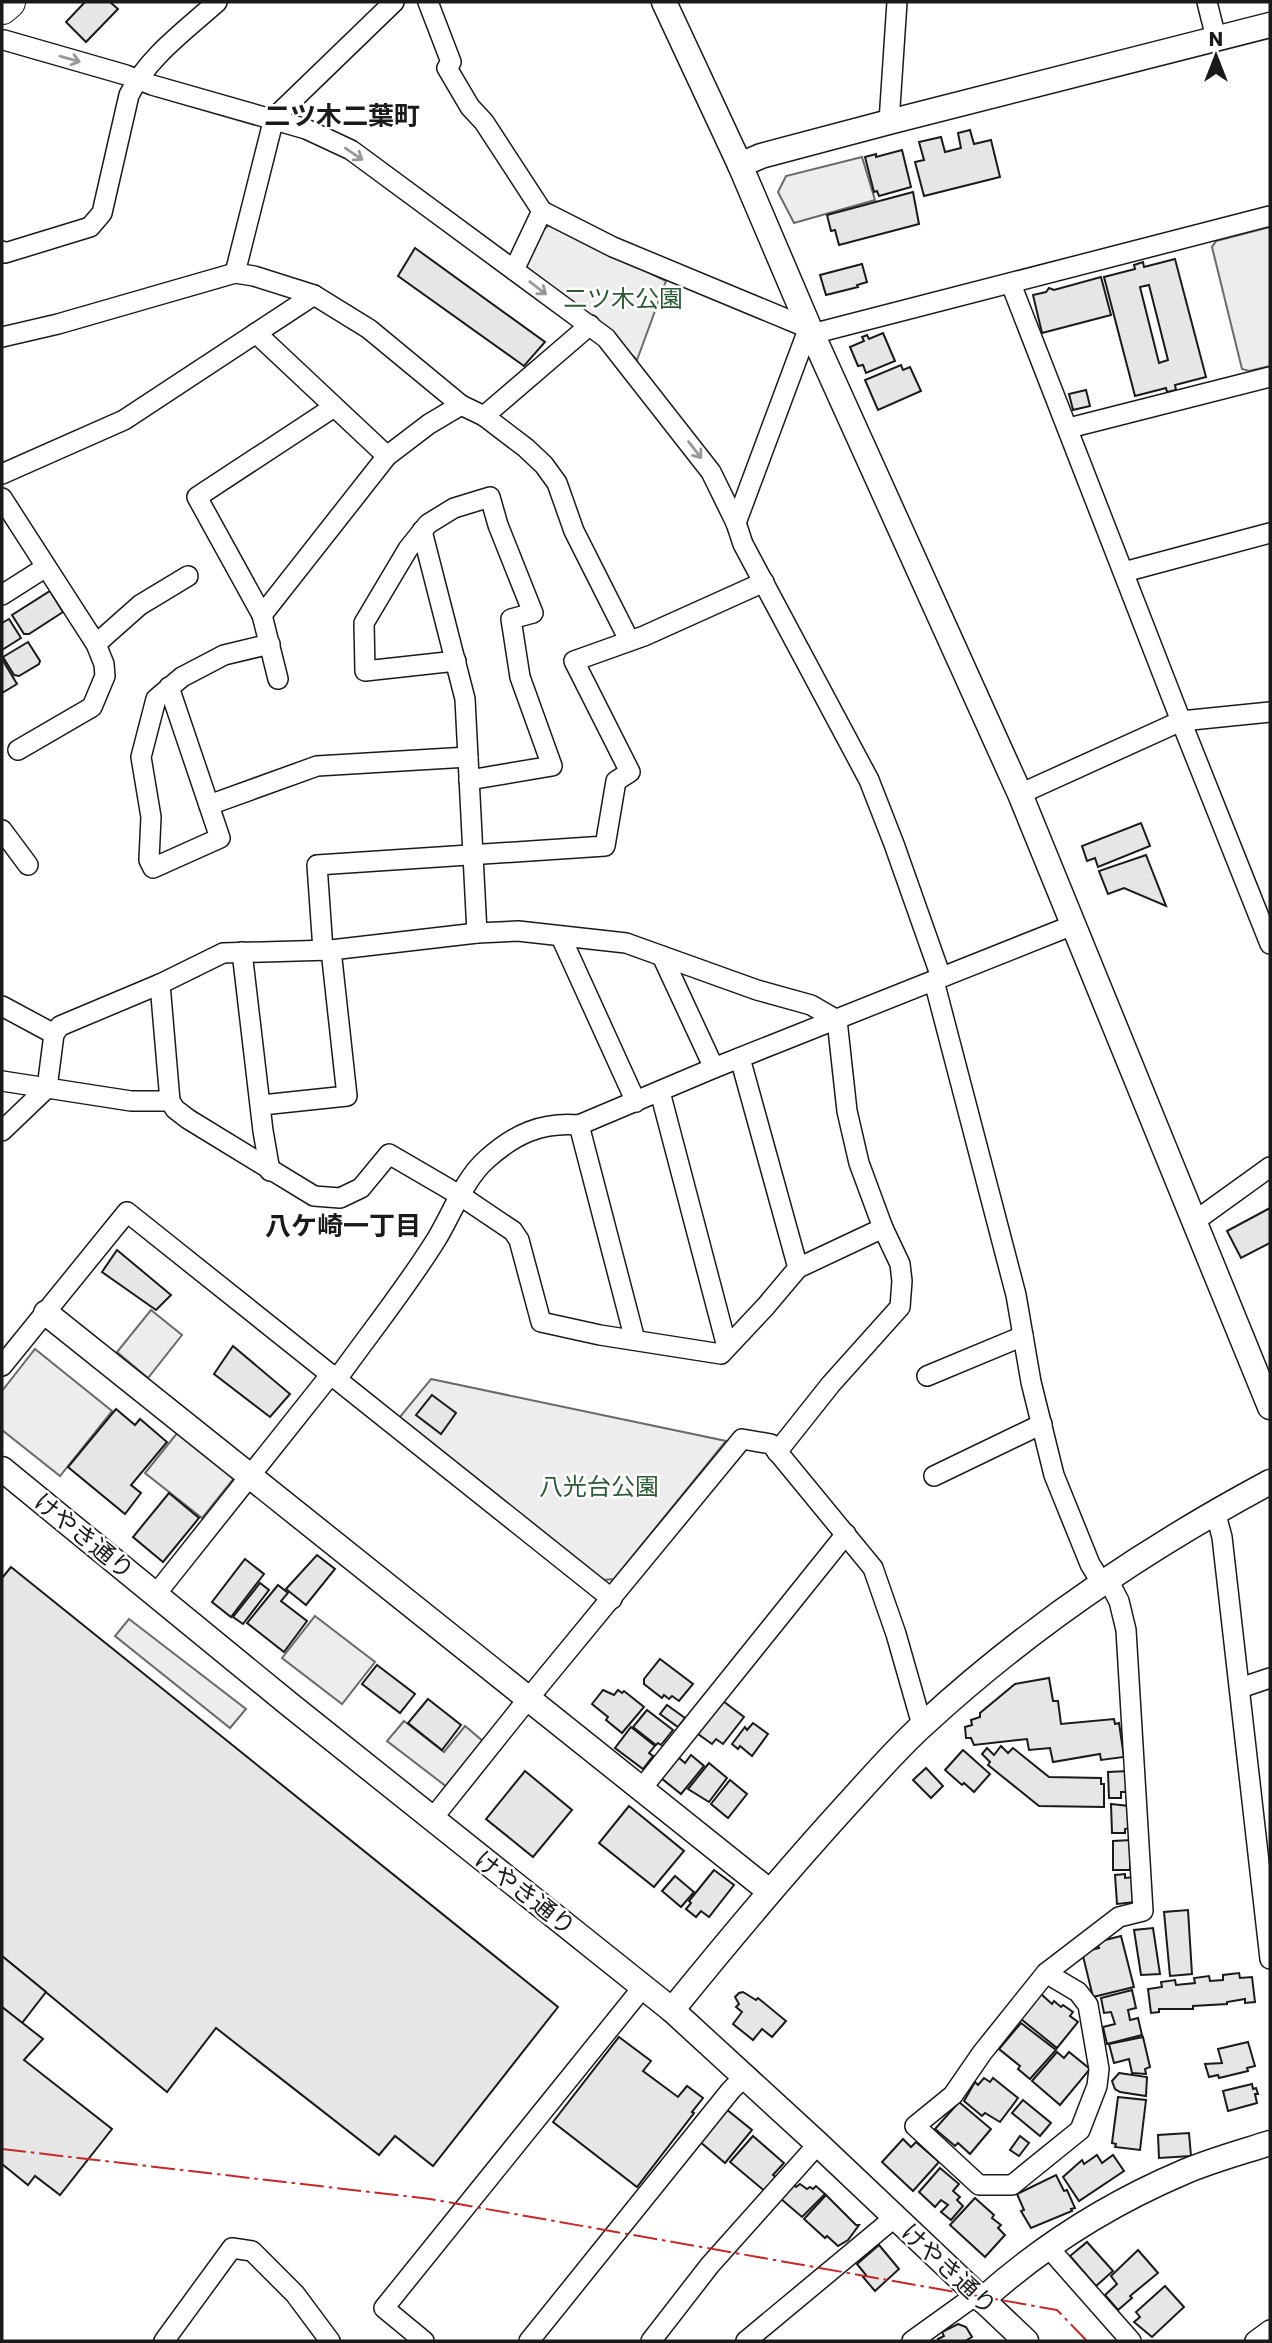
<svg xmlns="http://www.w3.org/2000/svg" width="1272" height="2343" font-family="Poppins,'Noto Sans JP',sans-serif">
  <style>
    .built { fill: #ededed; stroke: #6a6a6a; stroke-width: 2 }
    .building { fill: #e6e6e6; stroke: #1a1a1a; stroke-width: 2; fill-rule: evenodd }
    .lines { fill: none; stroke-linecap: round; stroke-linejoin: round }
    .minor-casing { stroke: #1a1a1a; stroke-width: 22 }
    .tertiary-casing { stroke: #1a1a1a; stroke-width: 27 }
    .trunk-casing { stroke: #1a1a1a; stroke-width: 34 }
    .minor { stroke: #fff; stroke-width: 19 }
    .tertiary { stroke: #fff; stroke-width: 24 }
    .trunk { stroke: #fff; stroke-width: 32 }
    .power { stroke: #c62828; stroke-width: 2; stroke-dasharray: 24 5 3.5 5; stroke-linecap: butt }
    .oneway { stroke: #989898 }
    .labels { text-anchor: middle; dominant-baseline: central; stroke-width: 5; stroke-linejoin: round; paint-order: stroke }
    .park-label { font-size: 24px; fill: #2b5a34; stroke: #fff }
    .street-label { font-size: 24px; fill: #1a1a1a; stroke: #fff }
    .neighbourhood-label { font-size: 26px; font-weight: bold; fill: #1a1a1a; stroke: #fff }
  </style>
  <rect width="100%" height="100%" fill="#fff"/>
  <g class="built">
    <path d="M862,157L875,200L794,223L778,192L786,176Z"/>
    <path d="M551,224L666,281L637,360L594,318L526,270L528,240Z"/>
    <path d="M1270,227V366L1249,371L1242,369L1212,247L1216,241Z"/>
    <path d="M151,1310L182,1335L148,1378L117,1352Z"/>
    <path d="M35,1349L112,1411L60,1476L2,1430V1391Z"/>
    <path d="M431,1379L726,1441L614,1579L604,1580L399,1418Z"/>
    <path d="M178,1432L234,1478L202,1518L145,1473Z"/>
    <path d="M315,1616L375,1662L342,1704L282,1658Z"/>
    <path d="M129,1619L246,1709L230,1728L115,1636Z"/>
    <path d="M404,1721L444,1752L465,1726L484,1742L447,1787L387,1741Z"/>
  </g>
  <g class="building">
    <path d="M85,2H110L118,9L86,42L66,22Z"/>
    <path d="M970,130L974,144L991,140L1000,177L924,196L915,162L924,160L919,142L941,137L945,152L961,148L958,133Z"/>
    <path d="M902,150L911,187L879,196L877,191L874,192L865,157L876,154V157Z"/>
    <path d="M913,192L919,224L839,245L835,230L831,231L827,215Z"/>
    <path d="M415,248L545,342L524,366L398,276Z"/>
    <path d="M1175,259L1206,377L1175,385L1176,390L1167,392L1166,388L1135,396L1104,277L1135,269L1134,265L1143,262L1144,267ZM1149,285L1168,360L1159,363L1140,287Z"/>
    <path d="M862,264L867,282L857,285L858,287L826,295L820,275Z"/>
    <path d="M1101,277L1111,315L1042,333L1033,295L1046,292L1049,288L1054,290Z"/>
    <path d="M883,333L895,361L866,373L863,365L858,366L850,347L864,341L862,337L867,335L869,339Z"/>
    <path d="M901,365L903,370L910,367L921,391L878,410L865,380Z"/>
    <path d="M1086,390L1090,406L1073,410L1069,394Z"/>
    <path d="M50,591L63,612L29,634H24L12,615Z"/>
    <path d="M9,619L21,638L2,650V623Z"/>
    <path d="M28,642L40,661L39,664L19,676L14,675L3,657Z"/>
    <path d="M2,659L17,684L2,693Z"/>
    <path d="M1141,823L1150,846L1098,867L1095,858L1087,861L1082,846Z"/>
    <path d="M1146,855L1166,906L1124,888L1108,894L1099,871Z"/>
    <path d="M1270,1208V1243L1241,1258L1227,1231Z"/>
    <path d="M117,1250L171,1295L156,1310L102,1272Z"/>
    <path d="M233,1346L290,1394L270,1417L214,1374Z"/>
    <path d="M432,1395L456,1413L441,1434L416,1415Z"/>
    <path d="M116,1409L135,1425L140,1419L167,1442L131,1485L141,1493L125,1514L68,1467Z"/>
    <path d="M169,1493L199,1518L163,1562L133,1537Z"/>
    <path d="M317,1555L335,1569L306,1605L286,1589Z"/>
    <path d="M245,1559L264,1574L231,1617L212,1602Z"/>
    <path d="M11,1567L558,2007L433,2166L395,2136L379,2155L216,2028L167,2092L2,1956V1578Z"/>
    <path d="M260,1583L269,1590L243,1624L233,1617Z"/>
    <path d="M278,1585L288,1593L281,1601L307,1621L284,1652L247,1623Z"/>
    <path d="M660,1659L693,1684L679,1701L672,1696L669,1699L664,1695L662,1698L644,1684V1679Z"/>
    <path d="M377,1665L415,1694L400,1713L362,1684Z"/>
    <path d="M1049,1678L1053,1701H1058L1061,1724L1114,1719L1115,1724L1119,1723L1124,1757L1101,1760L1100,1754L1053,1762L1050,1748L1029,1750L1027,1739L974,1745L971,1738H966L965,1727L972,1725L971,1720L980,1717V1713L1015,1684Z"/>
    <path d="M603,1690L614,1695L618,1690L622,1693L624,1691L644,1707L622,1733L606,1720L608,1717L592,1704Z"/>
    <path d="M428,1699L461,1725L442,1750L408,1723Z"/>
    <path d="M723,1701L744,1717L723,1744L716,1739L712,1744L698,1734Z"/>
    <path d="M667,1705L685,1718L678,1727L660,1714Z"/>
    <path d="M647,1710L673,1730L661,1745L658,1743L656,1745L633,1727Z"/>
    <path d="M753,1723L768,1734L752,1756L740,1746L738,1749L732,1744L745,1727L747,1730Z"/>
    <path d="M631,1727L655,1746L649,1753L653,1756L643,1769L615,1748Z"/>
    <path d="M1001,1746L1008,1753L1013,1748L1049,1777L1101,1778V1784H1104V1807L1039,1806L988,1765L990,1762L982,1754L987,1748L994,1755Z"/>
    <path d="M963,1750L990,1774L974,1792L964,1783L962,1785L945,1770Z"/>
    <path d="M691,1755L704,1766L681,1794L661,1778L678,1757L685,1763Z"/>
    <path d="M709,1763L727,1778L709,1802L688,1789Z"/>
    <path d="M926,1768L943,1786L931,1798L913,1780Z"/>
    <path d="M525,1771L572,1810L533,1857L486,1819Z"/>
    <path d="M1128,1771V1792H1121V1798H1109L1108,1772Z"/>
    <path d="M730,1780L747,1794L728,1818L711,1804Z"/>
    <path d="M1111,1804L1129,1806L1130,1828L1125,1829V1833H1112Z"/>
    <path d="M629,1806L684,1851L654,1887L599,1843Z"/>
    <path d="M1132,1840L1133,1863H1130V1870H1113V1841Z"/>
    <path d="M714,1870L734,1885L709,1917L701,1911L696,1917L686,1909L691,1903L689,1901Z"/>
    <path d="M1125,1874V1878L1134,1877L1135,1902L1117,1904L1115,1875Z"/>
    <path d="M675,1876L694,1892L681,1907L662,1891Z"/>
    <path d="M1188,1910L1192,1974L1170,1976L1164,1912Z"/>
    <path d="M1153,1928L1160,1974L1141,1975L1134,1930Z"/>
    <path d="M1121,1936L1134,1987L1093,1997L1082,1952L1099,1948L1097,1942Z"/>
    <path d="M2,1956L46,1992L22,2023L2,2007Z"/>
    <path d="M1239,1973L1240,1978L1252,1977L1255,2002L1245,2003V1999L1227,2002V2004L1193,2006V2009H1159V2012L1151,2013L1148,1989L1162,1987L1161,1982L1175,1980L1176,1985L1195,1983L1194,1978L1209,1976L1210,1981L1223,1980V1975Z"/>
    <path d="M1132,1990L1136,2008L1128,2010L1130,2020L1138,2018L1142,2035L1107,2044L1103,2027L1115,2024L1111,2012L1104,2013L1101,1998Z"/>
    <path d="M743,1992L756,2000L758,1998L786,2021L772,2037L762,2029L753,2040L733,2024L742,2012L736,2007L739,2004L735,1997L739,1993Z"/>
    <path d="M1041,1994L1052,2004L1054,2001L1061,2007L1063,2005L1073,2012L1070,2016L1078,2022L1057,2048L1021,2019Z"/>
    <path d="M2,2007L43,2039L24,2060L112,2129L60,2195L35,2176L28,2185L2,2164Z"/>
    <path d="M1021,2023L1056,2050L1030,2079L1018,2069L1020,2066L999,2049Z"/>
    <path d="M619,2037L651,2061L643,2071L678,2097L687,2086L703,2098L692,2112L694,2113L637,2187L553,2122Z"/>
    <path d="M1143,2037L1150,2067L1145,2069L1146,2074L1132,2073L1129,2059L1114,2063L1109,2044Z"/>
    <path d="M1248,2042L1255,2066L1247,2068L1248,2071L1219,2078L1218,2075L1209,2077L1205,2064L1222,2063L1218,2049Z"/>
    <path d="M1057,2052L1064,2058L1069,2052L1090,2069L1060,2105L1032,2081Z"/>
    <path d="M1119,2073L1147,2077L1146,2096L1120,2092L1115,2089L1112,2081Z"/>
    <path d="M984,2078L990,2082L993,2078L1018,2098L1000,2122L985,2113L982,2116L964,2101L975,2082L978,2085Z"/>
    <path d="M1252,2084L1253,2089L1256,2088L1258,2094H1255L1257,2103L1228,2111L1223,2091Z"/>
    <path d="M1118,2097L1146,2100L1140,2150L1115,2147L1116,2144L1112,2143Z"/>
    <path d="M1023,2100L1051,2123L1040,2136L1012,2113Z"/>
    <path d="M959,2102L991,2129L970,2154L958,2143L955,2146L935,2129Z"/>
    <path d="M726,2109L752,2130L725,2163L699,2141Z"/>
    <path d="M1189,2133L1191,2156L1159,2158L1158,2135Z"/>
    <path d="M753,2136L784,2163L773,2175L778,2179L767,2193L730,2162Z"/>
    <path d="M1020,2136L1029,2143L1019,2156L1010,2150Z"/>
    <path d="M903,2139L911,2147L916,2142L939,2162L913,2191L882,2162Z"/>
    <path d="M1097,2155L1102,2163L1113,2155L1124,2171L1079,2201L1063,2177L1082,2160L1084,2164Z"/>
    <path d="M940,2168L959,2184L953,2191L960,2197L957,2200L963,2206L951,2220L941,2212L948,2205L941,2200L935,2207L919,2192Z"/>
    <path d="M1056,2175L1064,2191L1067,2190L1075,2208L1071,2209L1072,2211L1031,2228L1021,2211L1024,2210L1017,2194Z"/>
    <path d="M800,2184L807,2189L810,2187L813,2189L816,2186L825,2194L802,2217L781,2199L794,2185L796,2187Z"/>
    <path d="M826,2195L856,2225H859L848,2240L838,2246L827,2236L825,2238L804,2219Z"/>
    <path d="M975,2198L994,2215L992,2218L1001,2225L998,2228L1005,2235L985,2257L950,2225Z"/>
    <path d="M1087,2242L1113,2271L1096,2286L1070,2256Z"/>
    <path d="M879,2245L899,2269L875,2291L863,2277L866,2275L857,2264Z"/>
    <path d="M1138,2250L1158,2273L1130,2296L1132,2298L1118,2310L1105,2295L1117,2284L1111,2276Z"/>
    <path d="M1165,2286L1184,2307L1152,2337L1134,2322L1140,2317L1136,2312Z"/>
    <path d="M958,2324L966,2327L972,2337L965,2341H939L938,2339L944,2336L942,2332Z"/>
  </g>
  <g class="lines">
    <defs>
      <g id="minor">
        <path d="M428,2L451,62L447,68L470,107L484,122L542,211L613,247L808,328"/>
        <path d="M1207,2L1216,38"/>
        <path d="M4,40L126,75L152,85L306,129L351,150L606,338L711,472L736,523L743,544L869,780L894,844L941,977"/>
        <path d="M889,122L897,2"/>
        <path d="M2,251L5,253L90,227L102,213L129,95C148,57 186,30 217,2"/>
        <path d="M514,270L542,211"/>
        <path d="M235,273L274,118L394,2"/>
        <path d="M1011,284L1181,721L1270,944"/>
        <path d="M256,333L387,456"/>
        <path d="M812,334L1270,216"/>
        <path d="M2,337L58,324L235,273L254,276L314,295L369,329L461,405L484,416L526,448L544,465L557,483L574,531L629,640"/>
        <path d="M484,416L590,325"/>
        <path d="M1069,428L1270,377"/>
        <path d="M2,474L124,420L314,295"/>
        <path d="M2,498L96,644L104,664L105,676L92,707L18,750"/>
        <path d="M736,523L809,327"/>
        <path d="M422,531L465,699L477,933"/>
        <path d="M1124,572L1270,533"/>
        <path d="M2,595L46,567"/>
        <path d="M262,615L387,456L429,424L461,405"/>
        <path d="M96,644L140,605L188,576"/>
        <path d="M456,661L365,671L364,623L408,549L428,524L454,508L490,497L498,525L533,613L511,619L520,677L552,766L469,780"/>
        <path d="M278,679L262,615L197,497L334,407"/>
        <path d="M169,687L220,838L153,868L149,860L151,817L141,757L156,699L182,677L224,655L270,644"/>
        <path d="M1020,794L1181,721L1270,712"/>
        <path d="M209,805L317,766L468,757"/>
        <path d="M2,830L28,865"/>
        <path d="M561,937L636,1102"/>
        <path d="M323,950L317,865L605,846L616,781L630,772L574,661L644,636L764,582"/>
        <path d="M242,952L263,1131L270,1171"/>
        <path d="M662,956L714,1068"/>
        <path d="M934,981L1016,1295L1031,1382L1054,1475L1090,1564L1101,1582"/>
        <path d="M160,984L170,1101"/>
        <path d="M2,1006L54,1034L60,1026L160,984L223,953L331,950L477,933L518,931L626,943L757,990L811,1005L837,1020L847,1111L859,1163L883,1228L900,1264L902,1281L900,1307L831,1384L777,1452"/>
        <path d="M740,1058L798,1268"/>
        <path d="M2,1081L131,1101H170L175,1109L188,1119L314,1196L340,1198L361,1188L389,1154L461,1196L513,1231L519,1240L541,1322L600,1335L721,1354L766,1306L798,1268L883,1228"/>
        <path d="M660,1092L727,1347"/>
        <path d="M262,1105L347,1096L331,950"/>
        <path d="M579,1125L635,1340"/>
        <path d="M2,1131L47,1088L54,1034"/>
        <path d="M1195,1221L1270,1167"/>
        <path d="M2,1366L127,1212L612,1599"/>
        <path d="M927,1376L1023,1336"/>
        <path d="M337,1379C370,1333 406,1288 436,1240C452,1214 464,1179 487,1159C515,1134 541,1122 579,1125L714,1068L1073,925"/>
        <path d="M934,1476L1042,1424"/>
        <path d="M1215,1511L1222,1537L1270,1959"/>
        <path d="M156,1594L331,1374"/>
        <path d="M1240,1688L1270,1678"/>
        <path d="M642,1788L846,1534"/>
        <path d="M432,1819L528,1699L742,1439L771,1444L873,1568L896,1634L922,1725"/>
        <path d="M1046,1973L1078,1992L1088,2005L1099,2069L1097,2086L1080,2130L1012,2185H979L915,2126L953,2095L982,2053L1046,1973L1119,1917L1143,1911L1126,1630L1119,1601L1107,1578"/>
        <path d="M1048,2247L1131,2341"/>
        <path d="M164,2341L232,2248L252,2251L295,2294L330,2341"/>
        <path d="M424,2341L384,2308L643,1987"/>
        <path d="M529,2341L731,2090L745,2076"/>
        <path d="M651,2341L710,2265L818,2144"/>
        <path d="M746,2341L894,2218"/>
        <path d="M912,2341L976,2295"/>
        <path d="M1255,2341L1270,2330"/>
      </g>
      <g id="tertiary">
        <path d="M664,2L740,165L809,327L1020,794L1270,1407"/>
        <path d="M740,165L761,156L889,122L1270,25"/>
        <path d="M46,1313L769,1891"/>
        <path d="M2,1469L289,1704L672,2010L818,2144L1026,2341"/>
        <path d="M672,2010C728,1941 784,1874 844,1808C870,1780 895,1750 924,1724C1028,1628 1145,1549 1270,1482"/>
        <path d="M982,2300C1041,2247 1111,2203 1184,2172C1212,2160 1242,2152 1270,2143"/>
      </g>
      <path id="trunk" d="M2,8L9,2"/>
    </defs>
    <use href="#minor" class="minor-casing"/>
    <use href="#tertiary" class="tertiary-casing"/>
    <use href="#trunk" class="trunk-casing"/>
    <use href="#minor" class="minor"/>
    <use href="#tertiary" class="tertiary"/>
    <use href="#trunk" class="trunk"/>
    <path class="power" d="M2,2149L430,2199L1057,2310L1087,2341"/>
  </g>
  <defs><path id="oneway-shaft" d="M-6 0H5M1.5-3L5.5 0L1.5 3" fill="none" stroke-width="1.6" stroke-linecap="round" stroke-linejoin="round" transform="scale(1.75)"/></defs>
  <g class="oneway">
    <use href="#oneway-shaft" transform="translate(70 59) rotate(16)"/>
    <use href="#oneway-shaft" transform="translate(354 154) rotate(34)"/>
    <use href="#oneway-shaft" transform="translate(538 288) rotate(38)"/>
    <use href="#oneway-shaft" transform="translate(695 450) rotate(52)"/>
  </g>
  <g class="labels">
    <g class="park-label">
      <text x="623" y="298">二ツ木公園</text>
      <text x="599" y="1486">八光台公園</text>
    </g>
    <g class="street-label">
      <text transform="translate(84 1536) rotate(39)">けやき通り</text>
      <text transform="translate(525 1893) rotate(38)">けやき通り</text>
      <text transform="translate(949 2269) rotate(43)">けやき通り</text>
    </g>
    <g class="neighbourhood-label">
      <text x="342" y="116">二ツ木二葉町</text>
      <text x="343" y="1226">八ケ崎一丁目</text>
    </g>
  </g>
  <rect width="1272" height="2343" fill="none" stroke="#1a1a1a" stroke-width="7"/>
  <g transform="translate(1216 56)" stroke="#ffffff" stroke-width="5" paint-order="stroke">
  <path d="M0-5L12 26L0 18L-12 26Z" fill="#1a1a1a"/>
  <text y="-10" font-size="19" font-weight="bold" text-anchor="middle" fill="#1a1a1a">N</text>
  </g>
</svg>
